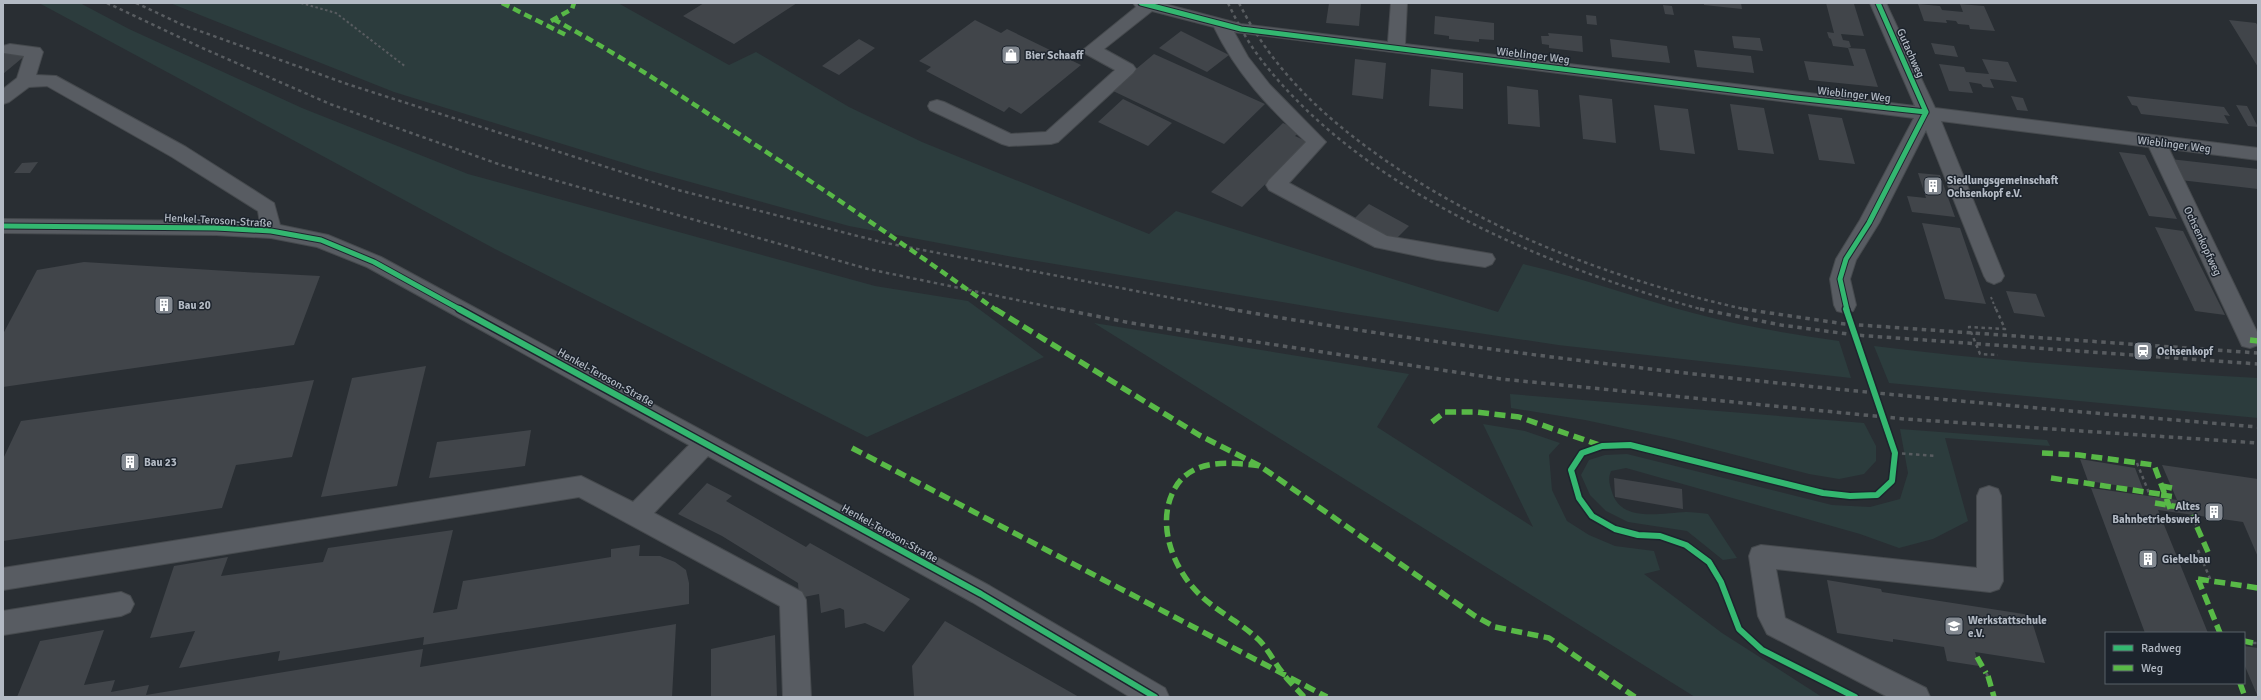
<svg xmlns="http://www.w3.org/2000/svg" width="2261" height="700" font-family="Signika,sans-serif">
<style>
.green{fill:#2c3c3d}
.building{fill:#41454a}
.lines{fill:none;stroke-linecap:round;stroke-linejoin:round}
.minor-casing{stroke:#464a4e;stroke-width:2}
.path-far1{stroke:#585c60;stroke-width:2;stroke-dasharray:2.5 2.5;stroke-linecap:butt}
.path{stroke:#585c60;stroke-width:2.5;stroke-dasharray:3.5 3.5;stroke-linecap:butt}
.minor{fill:#585c62;fill-rule:evenodd}
.rail-far1{stroke:#585c60;stroke-width:2.5;stroke-dasharray:3.5 3.5;stroke-linecap:butt}
.rail{stroke:#585c60;stroke-width:3.5;stroke-dasharray:4.5 4.5;stroke-linecap:butt}
.quiet-far1{stroke:#58b947;stroke-width:4.5;stroke-dasharray:8 4.5;stroke-linecap:butt}
.quiet{stroke:#58b947;stroke-width:5.5;stroke-dasharray:11 5.5;stroke-linecap:butt}
.cycleway-far1-casing{stroke:#1d242d;stroke-width:7}
.cycleway-casing{stroke:#1d242d;stroke-width:9}
.cycleway-far1{stroke:#33b770;stroke-width:5}
.cycleway{stroke:#33b770;stroke-width:6}
.labels{text-anchor:middle;stroke-width:3;stroke-linejoin:round;paint-order:stroke}
.street-label{font-size:11px;fill:#b3bac4;stroke:#1d242d}
.poi-label{font-size:11px;font-weight:bold;fill:#b3bac4;stroke:#1d242d;text-anchor:start}
</style>
<rect width="100%" height="100%" fill="#292e33"/>
<path class="green" d="M 39,3 L 80,3 L 129,29 L 302,108 L 468,174 L 875,286 L 968,301 L 1044,357 L 867,437 L 495,249 Z
M 170,3 L 618,3 L 729,65 L 756,52 L 849,107 L 922,142 L 1149,234 L 1176,211 L 1498,312 L 1523,264 C 1580,277 1636,298 1693,313 C 1741,326 1790,334 1839,341 L 1851,378 L 1558,345 L 1347,313 L 1013,257 L 849,226 L 647,170 L 394,92 Z
M 1094,323 L 1409,374 L 1377,427 L 1533,527 L 1483,424 L 1525,431 L 1560,443 L 1549,455 L 1552,490 L 1567,521 L 1589,535 L 1615,546 L 1654,551 L 1660,570 L 1644,574 L 1722,633 L 1822,697 L 1695,697 Z
M 1874,346 C 2002,362 2129,371 2258,378 L 2258,418 L 1889,383 Z
M 1510,394 L 1864,423 L 1876,446 L 1876,461 L 1864,474 L 1839,479 L 1809,474 L 1674,439 L 1585,420 L 1511,408 Z
M 1900,429 L 2047,440 L 2050,446 L 1945,438 L 1968,521 L 1933,539 L 1899,548 L 1860,534 L 1626,468 L 1611,471 C 1608,479 1609,483 1612,492 C 1621,523 1661,513 1686,512 C 1693,512 1701,513 1708,514 L 1737,558 L 1723,560 L 1687,531 L 1628,522 L 1606,511 L 1590,495 L 1581,475 L 1589,460 L 1605,455 L 1627,454 L 1832,505 L 1870,507 L 1900,499 L 1908,473 Z"/>
<path class="building" d="M 704,3 L 797,3 L 734,44 L 683,16 Z
M 1329,3 L 1361,3 L 1359,26 L 1326,23 Z
M 1704,3 L 1741,3 L 1742,9 L 1704,5 Z
M 1826,3 L 1854,4 L 1864,36 L 1841,34 L 1843,40 L 1849,41 L 1851,47 L 1848,48 L 1865,49 L 1878,87 L 1809,80 L 1804,61 L 1854,66 L 1848,48 L 1833,46 L 1831,39 L 1829,38 L 1827,32 L 1834,33 Z
M 1918,4 L 1940,6 L 1942,10 L 1963,12 L 1960,4 L 1984,6 L 1995,31 L 1970,29 L 1969,25 L 1958,24 L 1956,21 L 1946,20 L 1947,23 L 1924,21 Z
M 1663,5 L 1672,6 L 1674,15 L 1665,14 Z
M 1586,15 L 1596,16 L 1597,25 L 1587,24 Z
M 1435,16 L 1494,23 L 1494,40 L 1479,39 L 1479,42 L 1449,39 L 1449,36 L 1434,34 Z
M 975,20 L 1001,33 L 1007,29 L 1081,65 L 1021,114 L 1009,107 L 1004,112 L 926,71 L 931,67 L 919,61 Z
M 2229,20 L 2256,23 L 2258,26 L 2258,67 Z
M 1181,31 L 1229,55 L 1207,72 L 1159,48 Z
M 1548,33 L 1582,36 L 1583,52 L 1549,48 L 1549,45 L 1542,44 L 1541,36 L 1549,36 Z
M 1732,36 L 1760,38 L 1763,51 L 1734,48 Z
M 859,39 L 875,48 L 839,75 L 822,66 Z
M 1610,39 L 1667,46 L 1670,63 L 1612,57 Z
M 1931,43 L 1954,46 L 1958,57 L 1935,54 Z
M 1694,50 L 1751,56 L 1754,73 L 1697,67 Z
M 3,51 L 27,54 L 3,74 Z
M 1154,54 L 1265,104 L 1224,144 L 1111,90 Z
M 1355,59 L 1386,63 L 1383,99 L 1352,95 Z
M 1982,59 L 2008,62 L 2017,82 L 1990,79 L 1994,88 L 1983,87 L 1981,84 L 1969,82 L 1973,93 L 1949,91 L 1939,64 L 1964,67 L 1966,72 L 1989,74 Z
M 1431,69 L 1463,73 L 1463,109 L 1429,106 Z
M 1507,86 L 1538,90 L 1540,127 L 1508,124 Z
M 1579,95 L 1612,99 L 1616,143 L 1583,139 Z
M 2011,96 L 2023,98 L 2028,111 L 2017,110 Z
M 2127,96 L 2224,107 L 2230,116 L 2224,115 L 2229,124 L 2141,114 L 2137,106 L 2132,105 Z
M 1123,99 L 1172,123 L 1148,146 L 1098,122 Z
M 1730,104 L 1764,108 L 1774,154 L 1738,150 Z
M 1654,105 L 1688,109 L 1695,154 L 1660,150 Z
M 2236,105 L 2247,106 L 2258,127 L 2248,126 Z
M 1808,114 L 1842,118 L 1855,164 L 1819,160 Z
M 1283,123 L 1301,131 L 1295,136 L 1308,142 L 1242,207 L 1211,192 Z
M 2119,152 L 2145,155 L 2177,219 L 2149,216 Z
M 2170,159 L 2258,169 L 2258,189 L 2180,180 Z
M 38,162 L 30,173 L 14,173 L 22,163 Z
M 1918,173 L 1940,175 L 1955,217 L 1912,212 L 1907,196 L 1926,198 Z
M 1369,204 L 1409,226 L 1391,244 L 1351,222 Z
M 1922,223 L 1960,228 L 1986,304 L 1945,299 Z
M 2155,227 L 2183,231 L 2225,315 L 2195,311 Z
M 84,262 L 244,272 L 320,276 L 294,345 L 3,387 L 3,334 L 37,270 Z
M 2006,291 L 2036,294 L 2045,317 L 2014,313 Z
M 426,366 L 397,486 L 321,497 L 352,378 Z
M 314,380 L 292,457 L 236,465 L 222,508 L 3,541 L 3,459 L 21,421 Z
M 531,430 L 525,466 L 429,478 L 437,442 Z
M 2080,459 L 2135,468 L 2143,489 L 2088,481 Z
M 2162,465 L 2258,479 L 2258,557 L 2243,522 L 2158,510 L 2208,633 L 2145,633 L 2091,488 L 2177,500 Z
M 1614,478 L 1682,489 L 1683,509 L 1615,497 Z
M 707,483 L 732,496 L 726,501 L 806,547 L 810,543 L 910,599 L 884,632 L 865,623 L 845,628 L 844,610 L 840,608 L 821,613 L 819,594 L 799,598 L 798,583 L 722,536 L 678,514 Z
M 453,530 L 433,613 L 457,609 L 463,581 L 611,557 L 611,549 L 640,545 L 639,556 L 660,556 L 675,562 L 686,570 L 689,583 L 689,604 L 423,645 L 424,637 L 278,661 L 280,651 L 179,668 L 195,631 L 150,638 L 174,566 L 228,557 L 221,576 L 323,562 L 328,548 Z
M 1827,580 L 1881,589 L 1882,592 L 2030,615 L 2045,663 L 1975,652 L 1979,666 L 1947,661 L 1944,647 L 1893,639 L 1893,642 L 1837,633 Z
M 945,621 L 1079,697 L 914,697 L 912,666 Z
M 676,624 L 672,697 L 17,697 L 40,641 L 104,630 L 84,685 L 115,680 L 111,692 L 149,685 L 146,695 L 423,649 L 420,667 Z
M 775,635 L 777,697 L 711,697 L 711,649 Z
M 2244,646 L 2258,648 L 2258,697 L 2244,664 Z"/>
<g class="lines">
<g class="minor-casing">
<path id="minor" d="M 1133,3 L 1161,3 L 1241,24 L 1388,42 L 1391,3 L 1407,3 L 1405,44 L 1915,106 L 1870,3 L 1886,3 L 1935,108 L 2258,148 L 2258,160 L 2169,149 L 2258,334 L 2258,345 L 2250,348 L 2242,346 L 2149,147 L 1941,121 L 2004,276 L 2001,281 L 1994,284 L 1987,281 L 1984,276 L 1926,130 L 1879,223 L 1856,260 L 1850,279 L 1856,305 L 1853,311 L 1845,313 L 1837,311 L 1834,305 L 1830,279 L 1836,259 L 1860,220 L 1914,118 L 1234,32 L 1248,57 L 1270,85 L 1326,142 L 1289,183 L 1387,236 L 1492,254 L 1495,259 L 1492,264 L 1485,267 L 1437,260 L 1375,247 L 1269,190 L 1266,185 L 1269,180 L 1306,142 C 1269,108 1236,73 1214,27 L 1152,11 L 1104,49 L 1133,65 L 1136,69 L 1133,73 L 1058,142 L 1051,144 L 1009,146 L 1002,144 L 930,110 L 928,106 L 930,102 L 937,100 L 944,102 L 1011,134 L 1046,132 L 1115,70 L 1086,54 L 1083,50 L 1136,7 Z
M 10,44 L 40,48 L 43,52 L 36,75 L 56,76 L 186,147 L 274,203 L 280,225 L 328,235 L 381,257 L 990,586 L 1165,688 L 1169,697 L 1130,697 L 972,602 L 708,456 L 654,513 L 802,592 L 806,600 L 811,697 L 783,697 L 780,606 L 579,497 L 3,590 L 3,568 L 581,476 L 633,502 L 689,445 L 367,267 L 317,247 L 271,238 L 216,235 L 3,233 L 3,219 L 216,221 L 260,223 L 258,211 L 172,157 L 47,86 L 29,87 L 9,102 L 3,104 L 3,89 L 17,78 L 24,56 L 4,53 L 3,46 Z
M 1989,486 L 1998,489 L 2001,496 L 2003,581 L 1999,589 L 1990,592 L 1776,569 L 1785,618 L 1926,688 L 1930,697 L 1888,697 L 1767,634 L 1758,616 L 1749,556 L 1752,548 L 1761,545 L 1977,568 L 1977,496 L 1980,489 Z
M 121,592 L 130,596 L 134,604 L 130,612 L 121,616 L 3,635 L 3,611 Z"/>
</g>
<path class="path-far1" d="M 301,3 L 336,13 L 406,67
M 1991,297 L 1996,310"/>
<path class="path" d="M 1996,309 L 2005,329 L 1969,327 L 1980,354 L 1998,355
M 1895,453 L 1936,456
M 2137,463 L 2149,493
M 2195,522 L 2197,527
M 2198,550 L 2211,581
M 2253,643 L 2258,643
M 1986,673 L 1988,676"/>
<use href="#minor" class="minor"/>
<path class="rail-far1" d="M 107,3 L 200,47 L 330,104 L 501,165 L 868,269 L 1065,310
M 136,3 L 183,25 L 347,84 L 678,190 L 881,242 L 1235,310
M 1228,3 C 1237,22 1247,41 1260,58 C 1360,190 1548,268 1704,310
M 1239,3 C 1277,79 1339,131 1409,176 C 1513,242 1628,283 1748,310"/>
<path class="rail" d="M 1061,309 L 1131,323 L 1501,379 L 1905,419 L 2258,443
M 1229,309 C 1570,368 1914,398 2258,427
M 1700,309 L 1781,325 L 1855,335 L 2258,364
M 1743,309 L 1845,324 L 2258,353"/>
<path class="quiet-far1" d="M 502,3 L 568,36
M 553,19 C 622,56 686,99 751,142 C 834,196 915,252 996,310
M 551,21 L 572,9 L 574,3"/>
<path class="quiet" d="M 995,309 L 1199,435 L 1260,466
M 2250,340 L 2258,341
M 1432,422 L 1445,412 L 1475,412 L 1519,417 L 1602,446
M 852,448 L 1327,697
M 2042,453 L 2079,455 L 2154,465 L 2171,511
M 2051,478 L 2166,495
M 2162,486 L 2172,488
M 2161,495 L 2176,497
M 2155,503 L 2179,507
M 2192,515 L 2195,522
M 2197,527 L 2208,552
M 2198,579 L 2258,588
M 2198,579 L 2220,633
M 2244,641 L 2253,643
M 1977,657 L 1986,673
M 1988,676 L 1994,697
M 2240,683 L 2245,697
M 1304,697 C 1297,689 1288,681 1282,672 C 1274,662 1268,649 1259,640 C 1241,623 1218,612 1200,595 C 1173,569 1155,523 1175,488 C 1192,458 1231,462 1260,466 L 1475,616 L 1495,627 L 1549,638 L 1635,697"/>
<g class="cycleway-far1-casing">
<path id="cycleway-far1" d="M 1141,3 L 1241,29 L 1796,98 L 1926,112
M 1878,3 L 1926,112
M 3,226 L 216,228 L 271,231 L 321,240 L 374,262 L 461,310
M 1847,310 L 1840,279 L 1846,259 L 1869,223 L 1926,112"/>
</g>
<g class="cycleway-casing">
<path id="cycleway" d="M 459,309 L 981,594 L 1155,697
M 1846,309 L 1895,453 L 1892,481 L 1877,495 L 1850,496 L 1823,493 L 1630,445 L 1602,446 L 1582,453 L 1571,470 L 1579,498 L 1592,516 L 1615,529 L 1638,535 L 1660,536 L 1686,545 L 1709,562 L 1721,582 L 1739,629 L 1762,650 L 1855,697"/>
</g>
<use href="#cycleway-far1" class="cycleway-far1"/>
<use href="#cycleway" class="cycleway"/>
</g>
<defs>
<g id="shop-square" transform="scale(1)"><rect x="-9" y="-9" width="18" height="18" rx="4" fill="#838991" stroke="#1d242d"/><path d="M-5-2.5h2.3a2.7 3.5 0 0 1 5.4 0H5L5.5 6h-11ZM-1.5-2.5h3a1.5 2.3 0 0 0-3 0Z" fill="#fff"/></g>
<g id="building-square" transform="scale(1)"><rect x="-9" y="-9" width="18" height="18" rx="4" fill="#838991" stroke="#1d242d"/><path d="M-4-6H4V6H1V3H-1V6H-4ZM-2.5-4.3h1.7v1.8h-1.7ZM.8-4.3h1.7v1.8H.8ZM-2.5-1h1.7V.8h-1.7ZM.8-1h1.7V.8H.8Z" fill="#fff"/></g>
<g id="station-square" transform="scale(1)"><rect x="-9" y="-9" width="18" height="18" rx="4" fill="#838991" stroke="#1d242d"/><path d="M-3-6H3Q5-6 5-4V2Q5 4 3 4L4.5 6H3L1.5 4h-3L-3 6H-4.5L-3 4Q-5 4-5 2V-4Q-5-6-3-6ZM-3.5-4v3h7v-3ZM-3.5 1v1.5H-2V1ZM2 1v1.5H3.5V1Z" fill="#fff"/></g>
<g id="school-square" transform="scale(1)"><rect x="-9" y="-9" width="18" height="18" rx="4" fill="#838991" stroke="#1d242d"/><path d="M0-5L7-2L0 1L-7-2ZM-4 1L0 2.5L4 1V4Q0 6-4 4Z" fill="#fff"/></g>
</defs>
<g fill-rule="evenodd">
<use href="#shop-square" x="1011" y="55"/>
<use href="#building-square" x="1933" y="186"/>
<use href="#building-square" x="164" y="305"/>
<use href="#station-square" x="2143" y="351"/>
<use href="#building-square" x="130" y="462"/>
<use href="#building-square" x="2214" y="512"/>
<use href="#building-square" x="2148" y="559"/>
<use href="#school-square" x="1954" y="626"/>
</g>
<g class="labels">
<g class="street-label">
<text transform="translate(1911 53) rotate(66)" y="4">Gutachweg</text>
<text transform="translate(1533 55) rotate(7)" y="4">Wieblinger Weg</text>
<text transform="translate(1854 94) rotate(6)" y="4">Wieblinger Weg</text>
<text transform="translate(2174 144) rotate(7)" y="4">Wieblinger Weg</text>
<text transform="translate(218 220) rotate(3)" y="4">Henkel-Teroson-Straße</text>
<text transform="translate(2203 241) rotate(65)" y="4">Ochsenkopfweg</text>
<text transform="translate(606 377) rotate(29)" y="4">Henkel-Teroson-Straße</text>
<text transform="translate(890 533) rotate(29)" y="4">Henkel-Teroson-Straße</text>
</g>
<g class="poi-label">
<text x="1025" y="59">Bier Schaaff</text>
<text x="1947" y="184">Siedlungsgemeinschaft<tspan x="1947" dy="13">Ochsenkopf e.V.</tspan></text>
<text x="178" y="309">Bau 20</text>
<text x="2157" y="355">Ochsenkopf</text>
<text x="144" y="466">Bau 23</text>
<text x="2200" y="510" text-anchor="end">Altes<tspan x="2200" dy="13">Bahnbetriebswerk</tspan></text>
<text x="2162" y="563">Giebelbau</text>
<text x="1968" y="624">Werkstattschule<tspan x="1968" dy="13">e.V.</tspan></text>
</g>
</g>
<rect width="2261" height="700" fill="none" stroke="#b3bac4" stroke-width="8"/>
<rect x="2105" y="632" width="140" height="52" fill="#1d242d" stroke="#596069"/>
<rect x="2113" y="645" width="20" height="6" fill="#33b770" stroke="#596069"/>
<text x="2141" y="652" font-size="12" fill="#b3bac4">Radweg</text>
<rect x="2113" y="665" width="20" height="6" fill="#58b947" stroke="#596069"/>
<text x="2141" y="672" font-size="12" fill="#b3bac4">Weg</text>
</svg>
